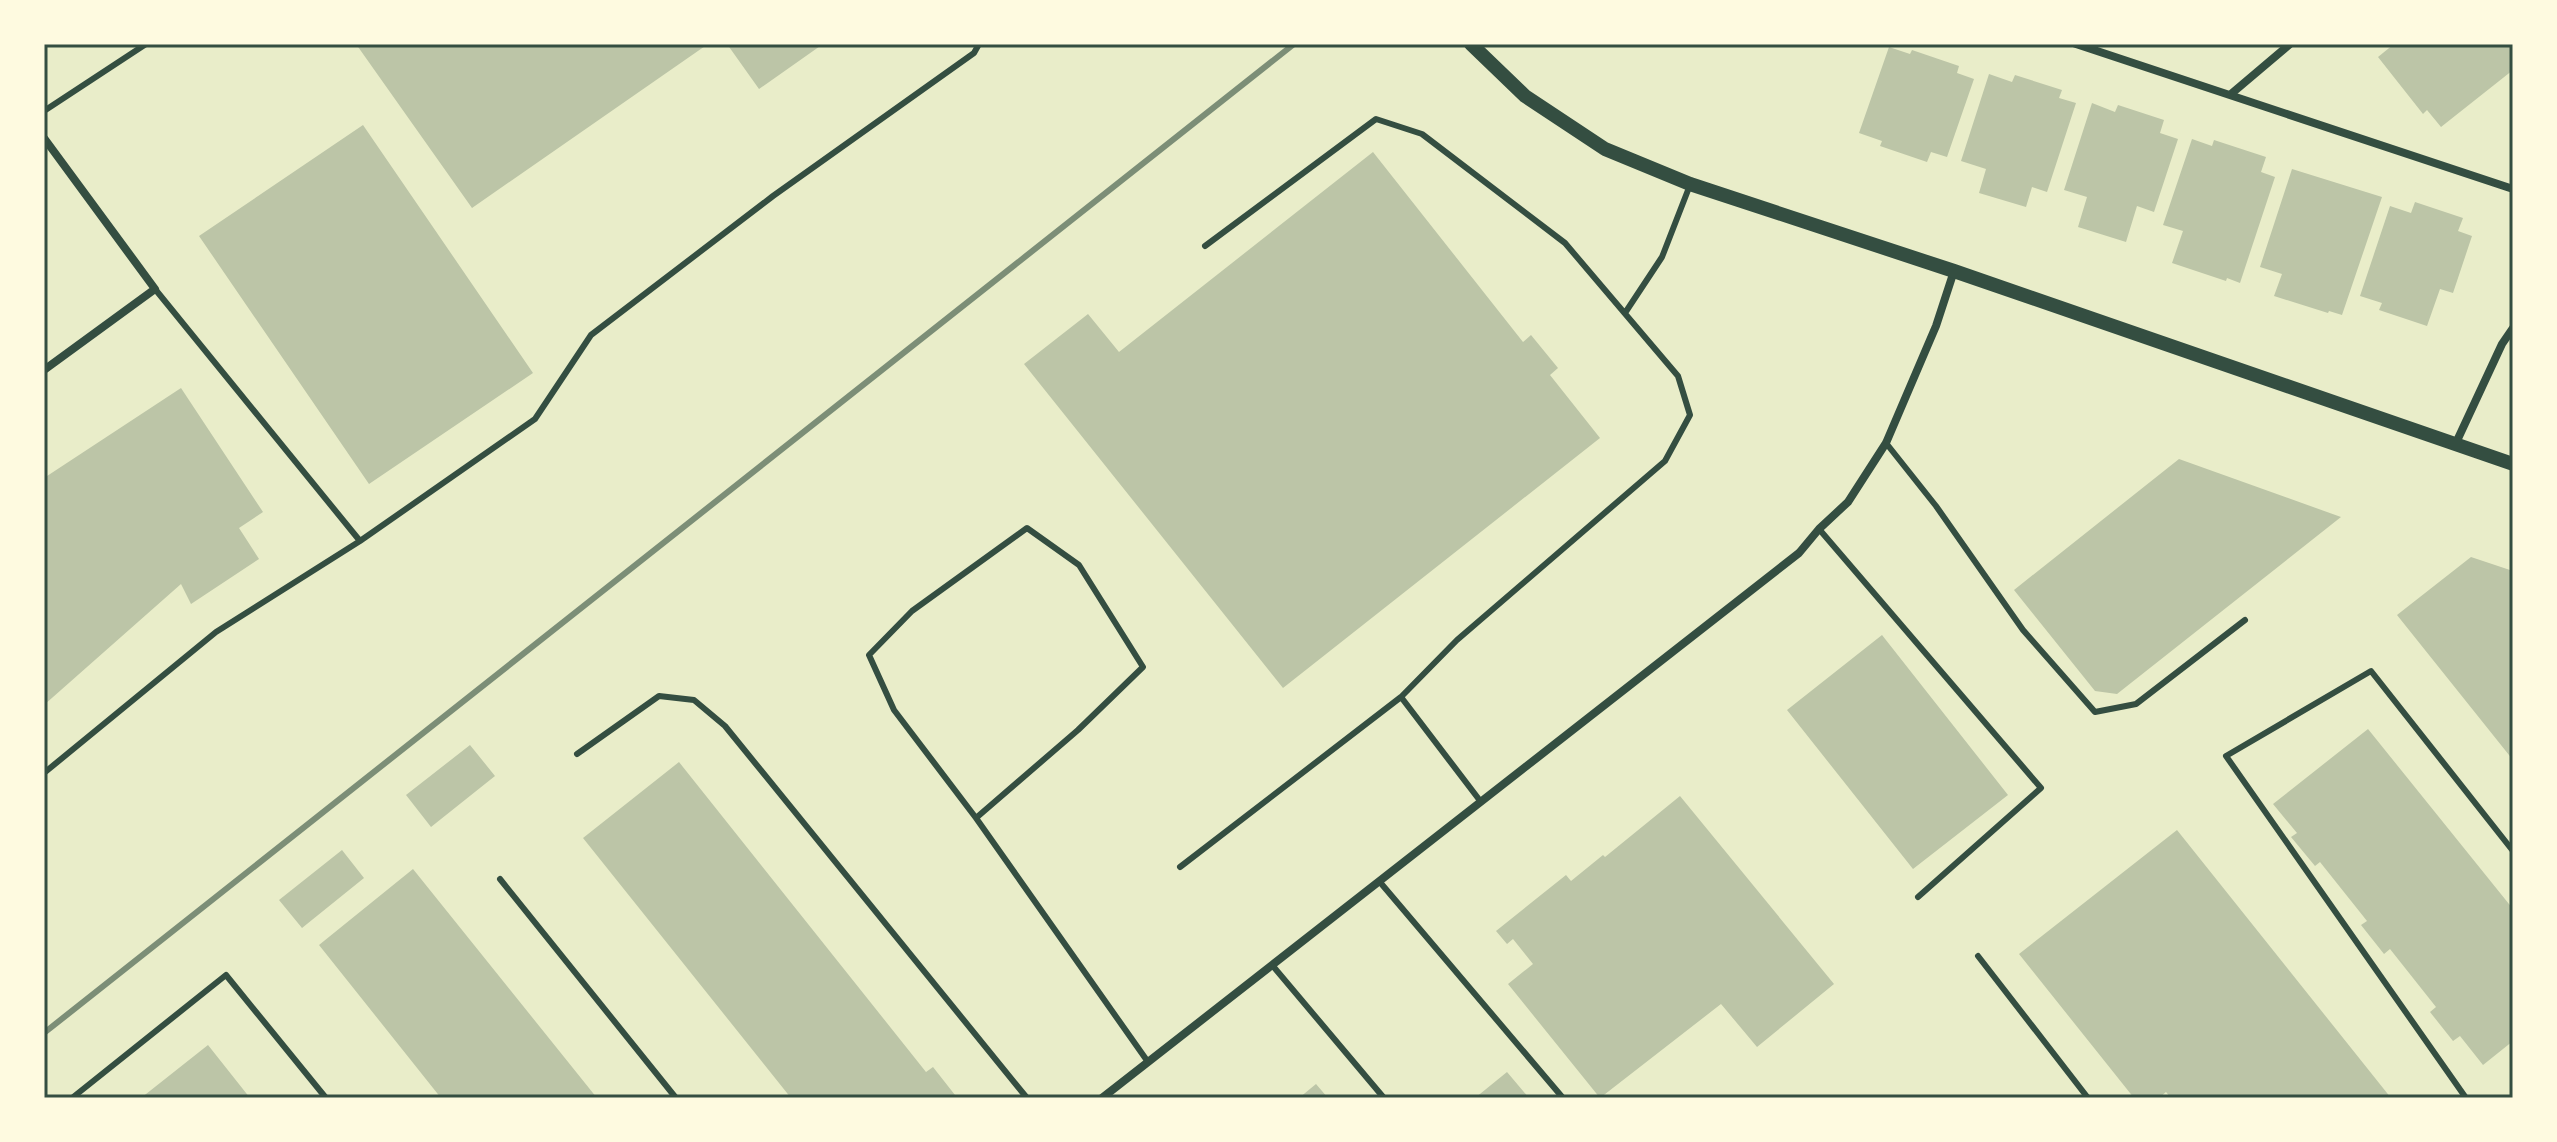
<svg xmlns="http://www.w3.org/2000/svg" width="2557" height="1142" font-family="'Playfair Display',serif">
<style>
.building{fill:#bcc5a7}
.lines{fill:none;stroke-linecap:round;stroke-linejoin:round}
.service{stroke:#344e41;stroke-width:6}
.minor{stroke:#344e41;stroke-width:8}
.tertiary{stroke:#344e41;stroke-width:14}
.rail{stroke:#7c8e77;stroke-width:6}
.neatline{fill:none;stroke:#344e41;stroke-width:3}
</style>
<rect width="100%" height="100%" fill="#e9edc9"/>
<path class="building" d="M 356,44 L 708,44 L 472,208 Z
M 727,44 L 823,44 L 759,89 Z
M 2394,44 L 2513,44 L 2513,70 L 2441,127 L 2427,110 L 2423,114 L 2378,57 Z
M 1889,47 L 1910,54 L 1912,50 L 1959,66 L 1957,73 L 1974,79 L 1947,157 L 1931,152 L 1927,162 L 1880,146 L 1882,141 L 1859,133 Z
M 1989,74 L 2012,82 L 2015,75 L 2062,90 L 2059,98 L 2076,103 L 2047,192 L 2032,187 L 2026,207 L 1979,193 L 1986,169 L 1961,161 Z
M 2092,103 L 2115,112 L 2118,105 L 2164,120 L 2160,133 L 2178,139 L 2154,212 L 2137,206 L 2126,242 L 2078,227 L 2087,197 L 2064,190 Z
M 363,125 L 533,373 L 369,484 L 199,236 Z
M 2192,139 L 2212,146 L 2214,140 L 2266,157 L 2261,172 L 2275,177 L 2240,283 L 2227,278 L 2226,281 L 2172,263 L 2183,231 L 2163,225 Z
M 1373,152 L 1523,342 L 1531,335 L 1558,368 L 1550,375 L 1600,438 L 1283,688 L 1024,364 L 1088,314 L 1119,352 Z
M 2292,169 L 2382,197 L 2342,315 L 2329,311 L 2328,313 L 2274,296 L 2282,274 L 2260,267 Z
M 2415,202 L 2463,218 L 2458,231 L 2472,236 L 2453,293 L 2440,289 L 2427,326 L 2379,310 L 2382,303 L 2360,296 L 2390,206 L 2411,213 Z
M 181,388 L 263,512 L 239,528 L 259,559 L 191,604 L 181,584 L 44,705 L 44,478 Z
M 2179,459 L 2341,517 L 2117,694 L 2095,691 L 2014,590 Z
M 2471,557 L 2513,571 L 2513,760 L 2397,615 Z
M 1882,635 L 2008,795 L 1913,869 L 1787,710 Z
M 2368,729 L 2513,909 L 2513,1041 L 2483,1065 L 2460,1036 L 2453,1041 L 2430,1012 L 2436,1007 L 2390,949 L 2384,954 L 2361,925 L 2367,921 L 2320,862 L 2315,866 L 2291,837 L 2297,833 L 2273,804 Z
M 470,745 L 495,776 L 431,827 L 406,795 Z
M 679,762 L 926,1072 L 933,1067 L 955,1095 L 952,1098 L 791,1098 L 583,838 Z
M 1680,796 L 1834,984 L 1757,1047 L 1721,1004 L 1600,1098 L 1508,984 L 1533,964 L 1513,939 L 1507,944 L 1496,931 L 1566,875 L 1571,881 L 1603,855 L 1605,857 Z
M 2177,830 L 2391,1098 L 2171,1098 L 2166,1092 L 2159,1098 L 2134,1098 L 2019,954 Z
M 342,850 L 364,878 L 302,928 L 279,900 Z
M 413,869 L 597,1098 L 441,1098 L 319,945 Z
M 208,1045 L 250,1098 L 141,1098 Z
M 1507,1072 L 1529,1098 L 1475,1098 Z
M 1316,1084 L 1328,1098 L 1299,1098 Z"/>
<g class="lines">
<path class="service" d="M 44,111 L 146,44
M 1205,246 L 1376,119 L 1422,134 L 1565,243 L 1678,376 L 1690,415 L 1665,461 L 1457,640 L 1401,697 L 1481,802
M 155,289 L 360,541 L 535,419 L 591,335 L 773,196 L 974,53 L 979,44
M 1625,313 L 1662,257 L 1690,185
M 1886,443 L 1936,506 L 2023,630 L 2095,712 L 2136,704 L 2245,620
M 1819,529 L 2041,788 L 1918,897
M 577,754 L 659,696 L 694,700 L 725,726 L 1027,1098
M 44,773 L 216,632 L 360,541
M 976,818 L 1078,730 L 1143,667 L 1079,565 L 1027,528 L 912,611 L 869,655 L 894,710 L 976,818 L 1148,1062
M 1180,867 L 1401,697
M 500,879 L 676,1098
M 1379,881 L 1563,1098
M 1978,956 L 2088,1098
M 1272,965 L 1384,1098
M 72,1098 L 226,975 L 326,1098
M 2466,1098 L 2226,756 L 2371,671 L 2513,851"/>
<path class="minor" d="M 2076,44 L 2513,189
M 2231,94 L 2290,44
M 44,138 L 155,289 L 44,370
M 2455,445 L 2502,344 L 2513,328
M 1102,1098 L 1799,553 L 1819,529 L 1848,502 L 1886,443 L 1936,326 L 1954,271"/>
<path class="tertiary" d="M 1471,44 L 1525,96 L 1605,149 L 1690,184 L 1954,271 L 2513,464"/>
<path class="rail" d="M 44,1033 L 1294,44"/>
</g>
<rect width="2557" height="1142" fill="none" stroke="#fefae0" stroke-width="92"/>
<rect x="46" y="46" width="2465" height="1050" class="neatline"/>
</svg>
